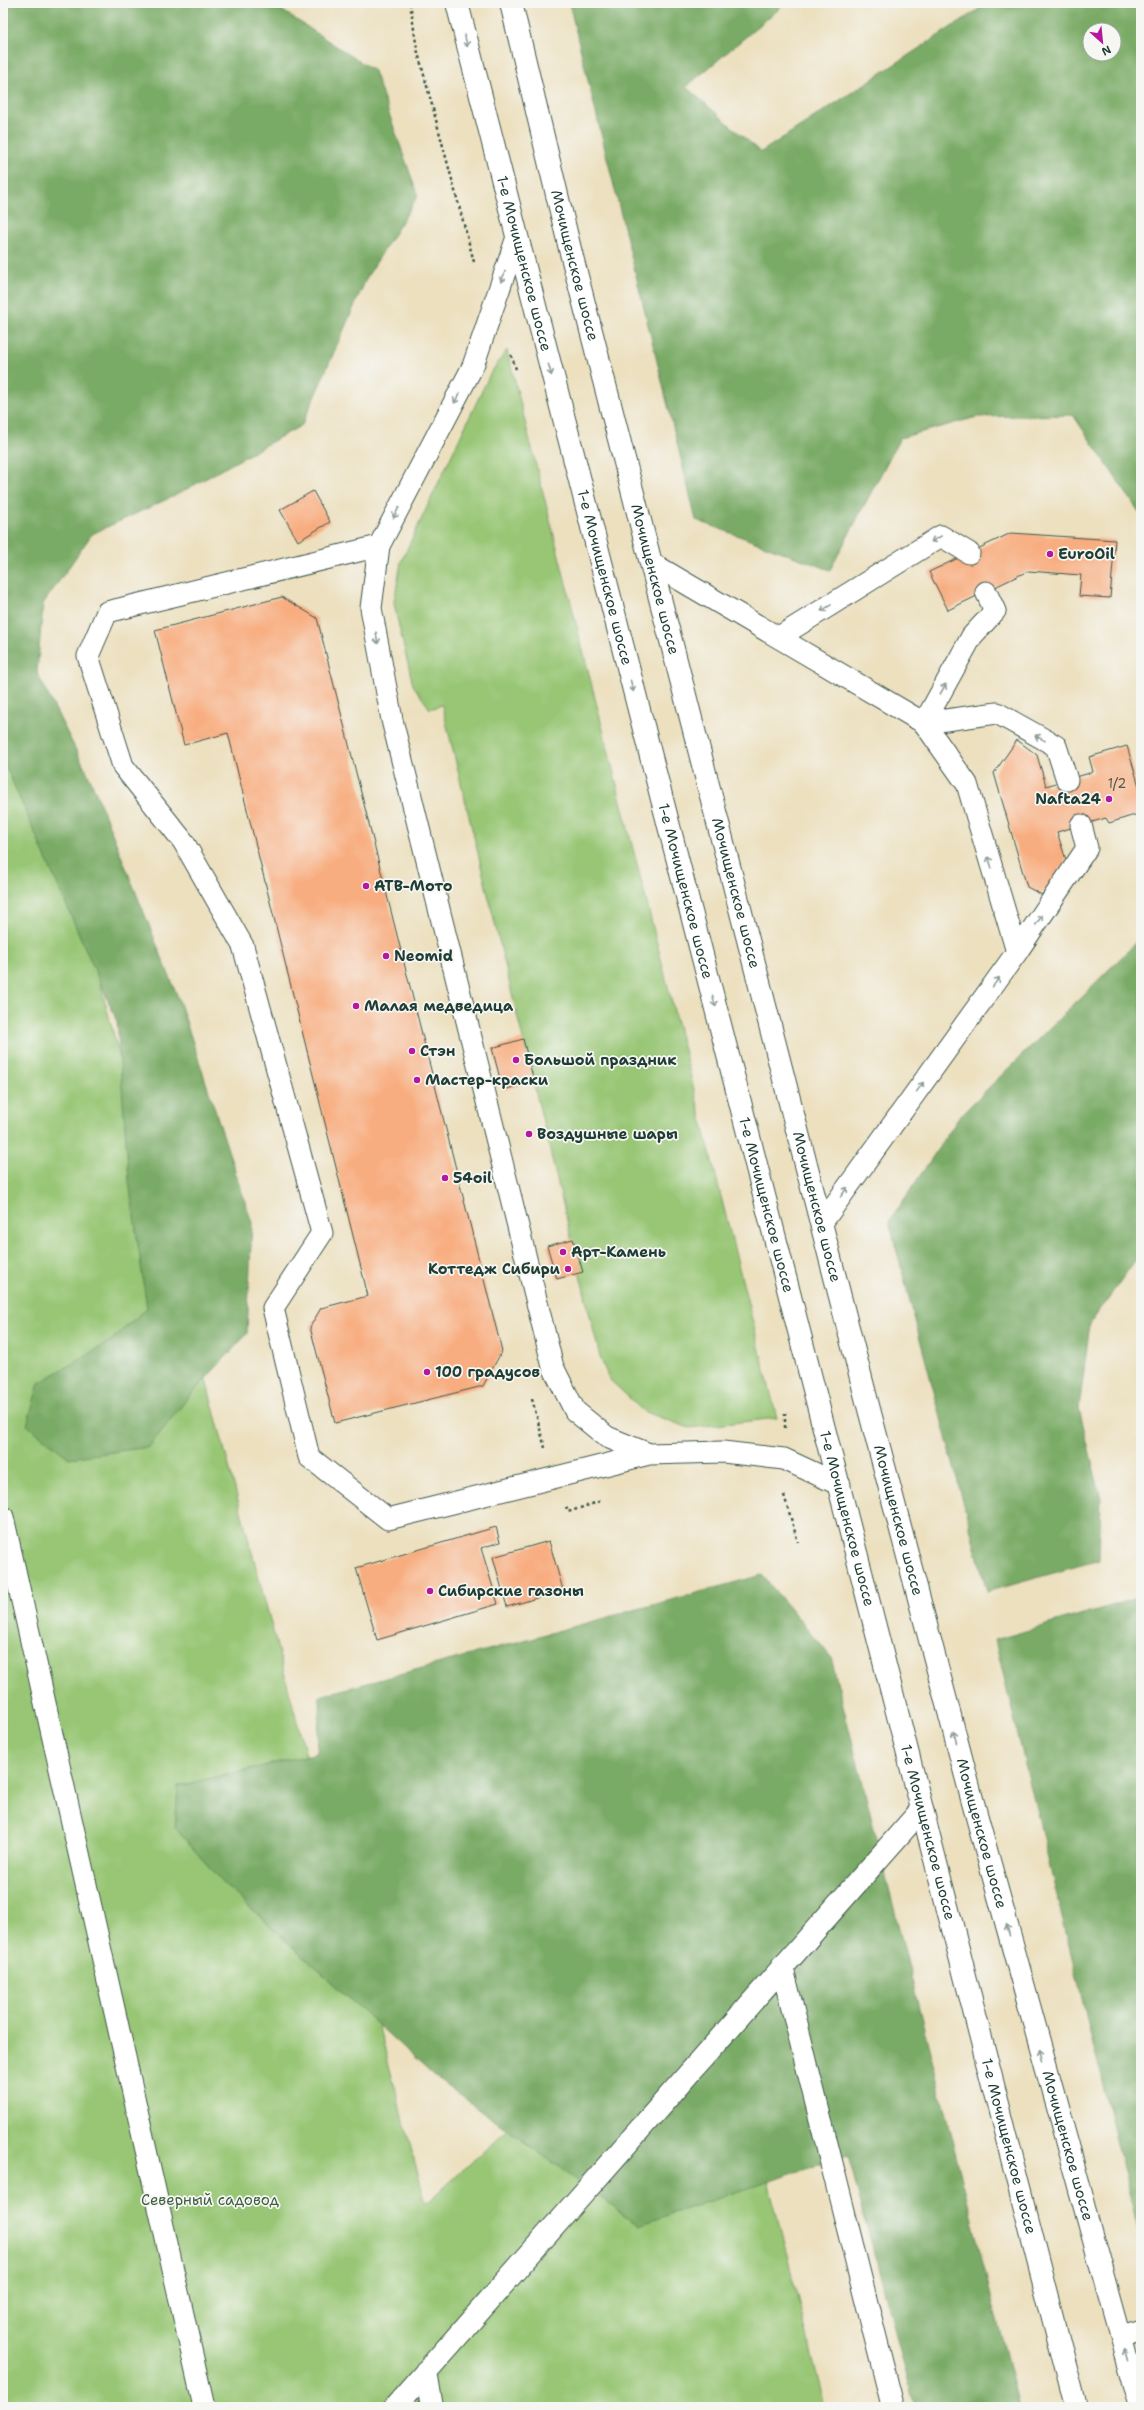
<svg xmlns="http://www.w3.org/2000/svg" width="1144" height="2410" font-family="'Shantell Sans',sans-serif">
<style>
.green{fill:#98c674;stroke:#5c8254}
.forest{fill:#7aab66;stroke:#4c744d;fill-rule:evenodd}
.building{fill:#f8ad80}
.lines{fill:none;stroke-linecap:round;stroke-linejoin:round}
.service-casing{stroke:#3e5549;stroke-width:23}
.minor-casing{stroke:#3e5549;stroke-width:24}
.primary-casing{stroke:#3e5549;stroke-width:24}
.path{stroke:#3e5549;stroke-width:2.5;stroke-dasharray:3 3;stroke-linecap:butt}
.service{stroke:#fff;stroke-width:21}
.minor{stroke:#fff;stroke-width:22}
.primary{stroke:#fff;stroke-width:22}
.oneway{stroke:#8f9e9a}
.poi-dot{fill:#b5179e;stroke:#f6f6f2;stroke-width:1.5}
.labels{text-anchor:middle;stroke-width:3.5;stroke-linejoin:round;paint-order:stroke}
.number-label{font-size:13px;fill:#555947}
.street-label{font-size:15px;fill:#1f3d34;stroke:#f6f6f2}
.poi-label{font-size:15px;font-weight:bold;fill:#1f3d34;stroke:#f6f6f2;text-anchor:start}
.park-label{font-size:15px;fill:#3d5f44;stroke:#f6f6f2}
</style>
<rect width="100%" height="100%" fill="#f6f6f2"/>
<filter id="ink" filterUnits="userSpaceOnUse"><feTurbulence type="fractalNoise" baseFrequency=".025" numOctaves="2"/><feDisplacementMap in="SourceGraphic" scale="8" xChannelSelector="R" yChannelSelector="G"/><feConvolveMatrix kernelMatrix="1 2 1 2 8 2 1 2 1" color-interpolation-filters="sRGB"/></filter>
<filter id="wash" filterUnits="userSpaceOnUse"><feTurbulence type="fractalNoise" baseFrequency=".012" numOctaves="4" result="noise"/><feDisplacementMap in="SourceGraphic" scale="16" xChannelSelector="R" yChannelSelector="G"/><feGaussianBlur stdDeviation="0.9" result="paint"/><feColorMatrix in="noise" values="0 0 0 0 0 0 0 0 0 0 0 0 0 0 0 0 0 1.4 0 .05"/><feComposite in="paint" operator="in"/></filter>
<g filter="url(#wash)">
<rect width="100%" height="100%" fill="#ece0bf"/>
<path class="green" d="M 507,350 L 777,1418 L 689,1428 L 643,1411 L 609,1379 L 600,1357 L 442,705 L 430,709 L 413,685 L 397,618 L 394,602 L 401,562 L 490,374 Z
M 3,620 L 426,2204 L 709,1945 L 825,2407 L 3,2407 Z"/>
<path class="forest" d="M 3,3 L 271,3 L 374,71 L 418,196 L 367,277 L 302,425 L 176,495 L 92,534 L 43,604 L 37,673 L 90,778 L 179,1000 L 252,1223 L 247,1334 L 187,1399 L 149,1447 L 69,1458 L 27,1425 L 39,1383 L 110,1341 L 147,1308 L 129,1181 L 117,1021 L 3,760 Z
M 569,3 L 786,3 L 686,87 L 761,152 L 988,3 L 1141,3 L 1141,515 L 1073,415 L 977,417 L 900,438 L 830,570 L 696,520 ZM 1090,30 L 1114,30 L 1114,54 L 1090,54 Z
M 1141,938 L 1141,1252 L 1090,1324 L 1079,1408 L 1101,1499 L 1099,1560 L 987,1592 L 889,1222 L 960,1116 Z
M 762,1575 L 831,1657 L 1019,2407 L 915,2407 L 848,2155 L 638,2225 L 434,2076 L 223,1883 L 175,1828 L 178,1786 L 317,1753 L 320,1696 Z
M 1141,1597 L 1141,2242 L 995,1640 Z"/>
<g id="blocks">
<path class="building" d="M 313,491 L 330,522 L 298,541 L 280,510 Z
M 1011,533 L 1115,540 L 1110,598 L 1079,596 L 1081,575 L 1028,571 L 948,610 L 929,572 Z
M 282,597 L 317,618 L 502,1351 L 483,1386 L 335,1423 L 310,1327 L 321,1308 L 368,1296 L 228,733 L 184,745 L 155,630 Z
M 1017,740 L 1037,755 L 1046,786 L 1093,772 L 1089,757 L 1127,746 L 1141,793 L 1141,813 L 1109,823 L 1106,818 L 1057,832 L 1066,860 L 1042,895 L 1027,887 L 994,773 Z
M 523,1039 L 534,1081 L 503,1090 L 492,1048 Z
M 573,1239 L 583,1272 L 557,1279 L 547,1246 Z
M 496,1527 L 500,1542 L 481,1548 L 498,1604 L 377,1640 L 356,1568 Z
M 549,1541 L 563,1590 L 507,1607 L 493,1557 Z"/>
</g>
</g>
<g filter="url(#ink)">
<use href="#blocks" fill-opacity="0" stroke="#3e5549" stroke-width="1"/>
<g class="lines">
<g class="service-casing">
<path id="service" d="M 516,240 L 473,366 L 379,546 L 371,608 L 392,720 L 553,1367 L 575,1411 L 607,1437 L 649,1454 L 723,1452 L 784,1459 L 840,1485
M 379,546 L 107,612 L 88,656 L 123,766 L 183,841 L 243,946 L 322,1233 L 273,1308 L 309,1457 L 388,1519 L 649,1454
M 653,564 L 924,723 L 967,784 L 1017,952 L 821,1224
M 779,637 L 941,536 L 969,553
M 924,723 L 997,713 L 1056,746 L 1067,780
M 924,723 L 972,636 L 995,611 L 986,592
M 1017,952 L 1087,848 L 1081,825
M 3,1517 L 204,2407
M 1120,2335 L 1141,2330"/>
</g>
<g class="minor-casing">
<path id="minor" d="M 782,1967 L 893,2407
M 426,2371 L 432,2407
M 395,2407 L 922,1809"/>
</g>
<g class="primary-casing">
<g id="primary">
<path id="s1" d="M 457,3 L 1076,2407"/>
<path id="s2" d="M 511,3 L 570,249 L 870,1413 L 972,1799 L 1140,2407"/>
</g>
</g>
<path class="path" d="M 410,3 L 417,49 L 474,262
M 511,355 L 516,369
M 532,1399 L 545,1448
M 785,1428 L 785,1413
M 784,1495 L 798,1542
M 566,1507 L 568,1512 L 601,1501"/>
<use href="#service" class="service"/>
<use href="#minor" class="minor"/>
<use href="#primary" class="primary"/>
</g>
<defs><path id="oneway-shaft" d="M-6 0H5M1.5-3L5.5 0L1.5 3" fill="none" stroke-width="1.6" stroke-linecap="round" stroke-linejoin="round"/></defs>
<g class="oneway">
<use href="#oneway-shaft" transform="translate(466 41) rotate(76)"/>
<use href="#oneway-shaft" transform="translate(503 277) rotate(110)"/>
<use href="#oneway-shaft" transform="translate(550 370) rotate(75)"/>
<use href="#oneway-shaft" transform="translate(457 398) rotate(118)"/>
<use href="#oneway-shaft" transform="translate(396 513) rotate(118)"/>
<use href="#oneway-shaft" transform="translate(936 539) rotate(150)"/>
<use href="#oneway-shaft" transform="translate(826 608) rotate(148)"/>
<use href="#oneway-shaft" transform="translate(377 638) rotate(80)"/>
<use href="#oneway-shaft" transform="translate(632 686) rotate(75)"/>
<use href="#oneway-shaft" transform="translate(943 689) rotate(-61)"/>
<use href="#oneway-shaft" transform="translate(1040 738) rotate(-151)"/>
<use href="#oneway-shaft" transform="translate(990 862) rotate(-107)"/>
<use href="#oneway-shaft" transform="translate(1039 920) rotate(-56)"/>
<use href="#oneway-shaft" transform="translate(996 982) rotate(-54)"/>
<use href="#oneway-shaft" transform="translate(714 1001) rotate(75)"/>
<use href="#oneway-shaft" transform="translate(920 1087) rotate(-54)"/>
<use href="#oneway-shaft" transform="translate(844 1192) rotate(-54)"/>
<use href="#oneway-shaft" transform="translate(955 1737) rotate(-105)"/>
<use href="#oneway-shaft" transform="translate(1008 1930) rotate(-105)"/>
<use href="#oneway-shaft" transform="translate(1042 2055) rotate(-105)"/>
<use href="#oneway-shaft" transform="translate(1126 2356) rotate(-105)"/>
</g>
</g>
<g class="poi-dot">
<circle cx="1050" cy="554" r="4"/>
<circle cx="1109" cy="799" r="4"/>
<circle cx="366" cy="886" r="4"/>
<circle cx="386" cy="956" r="4"/>
<circle cx="356" cy="1006" r="4"/>
<circle cx="412" cy="1051" r="4"/>
<circle cx="516" cy="1060" r="4"/>
<circle cx="417" cy="1080" r="4"/>
<circle cx="529" cy="1134" r="4"/>
<circle cx="445" cy="1178" r="4"/>
<circle cx="563" cy="1252" r="4"/>
<circle cx="568" cy="1269" r="4"/>
<circle cx="427" cy="1372" r="4"/>
<circle cx="430" cy="1591" r="4"/>
</g>
<g class="labels">
<g class="number-label">
<text x="1117" y="788">1/2</text>
</g>
<g class="street-label">
<text dy="5" stroke="none"><textPath href="#s1" startOffset="269">1-е Мочищенское шоссе</textPath></text>
<text dy="5" stroke="none"><textPath href="#s2" startOffset="270">Мочищенское шоссе</textPath></text>
<text dy="5" stroke="none"><textPath href="#s1" startOffset="593">1-е Мочищенское шоссе</textPath></text>
<text dy="5" stroke="none"><textPath href="#s2" startOffset="594">Мочищенское шоссе</textPath></text>
<text dy="5" stroke="none"><textPath href="#s1" startOffset="917">1-е Мочищенское шоссе</textPath></text>
<text dy="5" stroke="none"><textPath href="#s2" startOffset="918">Мочищенское шоссе</textPath></text>
<text dy="5" stroke="none"><textPath href="#s1" startOffset="1241">1-е Мочищенское шоссе</textPath></text>
<text dy="5" stroke="none"><textPath href="#s2" startOffset="1242">Мочищенское шоссе</textPath></text>
<text dy="5" stroke="none"><textPath href="#s1" startOffset="1565">1-е Мочищенское шоссе</textPath></text>
<text dy="5" stroke="none"><textPath href="#s2" startOffset="1566">Мочищенское шоссе</textPath></text>
<text dy="5" stroke="none"><textPath href="#s1" startOffset="1889">1-е Мочищенское шоссе</textPath></text>
<text dy="5" stroke="none"><textPath href="#s2" startOffset="1890">Мочищенское шоссе</textPath></text>
<text dy="5" stroke="none"><textPath href="#s1" startOffset="2213">1-е Мочищенское шоссе</textPath></text>
<text dy="5" stroke="none"><textPath href="#s2" startOffset="2214">Мочищенское шоссе</textPath></text>
</g>
<g class="poi-label">
<text x="1058" y="559">EuroOil</text>
<text x="1101" y="804" text-anchor="end">Nafta24</text>
<text x="374" y="891">АТВ-Мото</text>
<text x="394" y="961">Neomid</text>
<text x="364" y="1011">Малая медведица</text>
<text x="420" y="1056">Стэн</text>
<text x="524" y="1065">Большой праздник</text>
<text x="425" y="1085">Мастер-краски</text>
<text x="537" y="1139">Воздушные шары</text>
<text x="453" y="1183">54oil</text>
<text x="571" y="1257">Арт-Камень</text>
<text x="560" y="1274" text-anchor="end">Коттедж Сибири</text>
<text x="435" y="1377">100 градусов</text>
<text x="438" y="1596">Сибирские газоны</text>
</g>
<g class="park-label">
<text x="210" y="2205">Северный садовод</text>
</g>
</g>
<rect width="1144" height="2410" fill="none" stroke="#f6f6f2" stroke-width="16"/>
<g transform="translate(1102 42) rotate(153)"><circle r="19" fill="#f6f6f2" stroke="#a0aca6"/>
<path d="M0-3L7 15L0 10L-7 15Z" fill="#b5179e"/>
<text y="-6" font-size="11" font-weight="bold" text-anchor="middle" fill="#1f3d34">N</text>
</g>
</svg>
